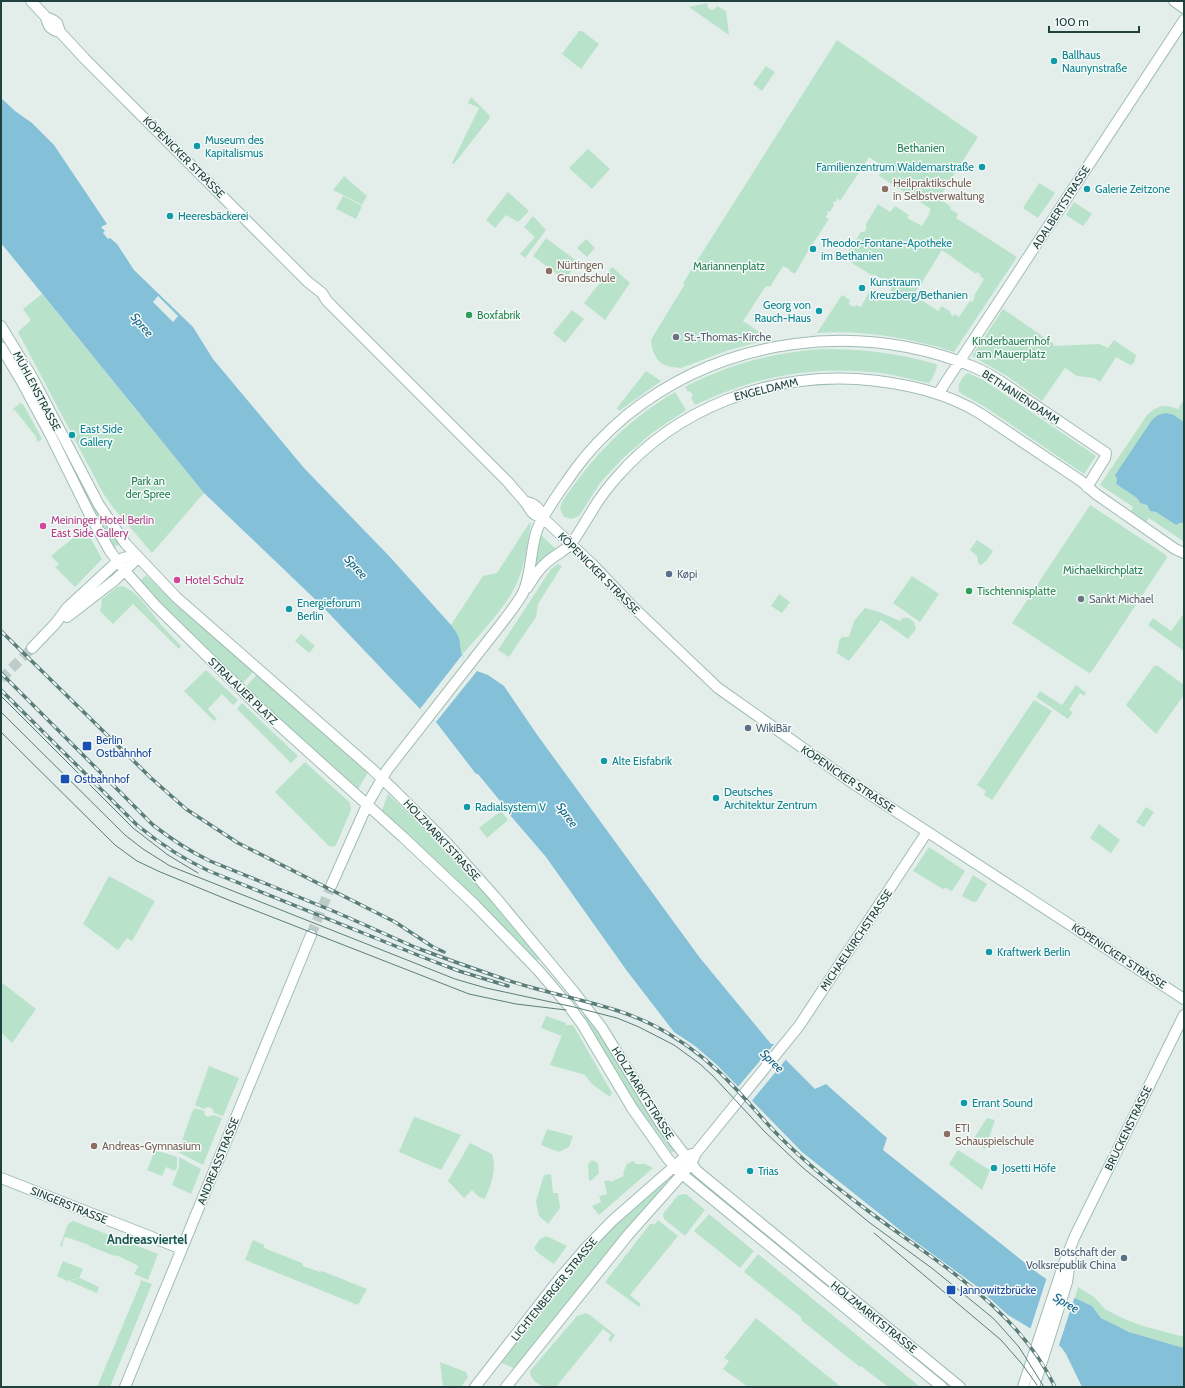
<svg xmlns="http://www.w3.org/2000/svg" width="1185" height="1388" font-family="Cabin,sans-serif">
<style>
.green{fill:#b9e2ca;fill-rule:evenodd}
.water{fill:#85c0d9}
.pier{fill:#e3eeeb}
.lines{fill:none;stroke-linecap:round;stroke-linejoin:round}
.secondary-tunnel{stroke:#bcccc8;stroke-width:10;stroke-dasharray:10 5;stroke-linecap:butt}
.secondary-casing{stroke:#a0bcb6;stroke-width:12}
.secondary{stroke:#fff;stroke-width:10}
.tram{stroke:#5b7d79;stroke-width:1}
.rail-casing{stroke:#5b7d79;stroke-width:3.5}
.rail{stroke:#f4faf8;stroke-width:2;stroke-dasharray:6;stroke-linecap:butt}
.culture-dot{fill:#0f9aa8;stroke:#f4faf8;stroke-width:1.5}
.education-dot{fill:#8d6e63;stroke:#f4faf8;stroke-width:1.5}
.leisure-dot{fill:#2e9e5b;stroke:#f4faf8;stroke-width:1.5}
.worship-dot{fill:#6b7280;stroke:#f4faf8;stroke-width:1.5}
.hotel-dot{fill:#d1479c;stroke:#f4faf8;stroke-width:1.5}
.service-dot{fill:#5c6f8a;stroke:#f4faf8;stroke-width:1.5}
.transit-dot{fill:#1a4fb4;stroke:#f4faf8;stroke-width:1.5}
.labels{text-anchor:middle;stroke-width:3;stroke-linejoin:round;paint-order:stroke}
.culture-label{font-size:11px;fill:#0d838f;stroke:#f4faf8;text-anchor:start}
.park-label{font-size:11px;fill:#257e54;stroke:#f4faf8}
.street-label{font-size:11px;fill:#20423e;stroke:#f4faf8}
.education-label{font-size:11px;fill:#785e54;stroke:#f4faf8;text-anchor:start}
.leisure-label{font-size:11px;fill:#27864d;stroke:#f4faf8;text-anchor:start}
.worship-label{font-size:11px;fill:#5b616d;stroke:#f4faf8;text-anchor:start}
.hotel-label{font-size:11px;fill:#b23c85;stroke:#f4faf8;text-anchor:start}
.service-label{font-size:11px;fill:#4e5e75;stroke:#f4faf8;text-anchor:start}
.transit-label{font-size:11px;fill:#164399;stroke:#f4faf8;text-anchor:start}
.water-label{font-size:12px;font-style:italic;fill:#136286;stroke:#f4faf8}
.quarter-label{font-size:13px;font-weight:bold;fill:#195751;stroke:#f4faf8}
</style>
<rect width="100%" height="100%" fill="#e3eeeb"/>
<path class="green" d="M 707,3 L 708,8 L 711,10 L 715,9 L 717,6 L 726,11 L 729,35 L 689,7 Z
M 579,31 L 582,31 L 599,44 L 581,69 L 562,54 Z
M 837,40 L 978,137 L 939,198 L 951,207 L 950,209 L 958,214 L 956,218 L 1017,257 L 954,352 C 910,338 864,330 817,333 L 842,295 L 850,300 L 849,304 L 854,307 L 856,305 L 861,307 L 870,290 L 884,300 L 892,288 L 886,283 L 886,282 L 874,274 L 873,276 L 844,258 L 861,232 L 864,232 L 866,230 L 866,224 L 878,204 L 890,212 L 895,206 L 909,215 L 907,218 L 922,226 L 930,213 L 929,212 L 931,209 L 879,176 L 884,167 L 869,157 L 840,201 L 837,198 L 836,202 L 833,202 L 834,205 L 830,212 L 827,211 L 828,214 L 825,217 L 829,219 L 808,251 L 795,274 L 790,271 L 789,269 L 783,266 L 770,287 L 766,286 L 743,321 L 770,339 L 729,350 L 681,368 L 671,367 L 662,364 L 657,359 L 653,351 L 651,342 L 652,338 L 685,284 L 683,283 ZM 942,250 L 976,274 L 977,272 L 981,275 L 980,276 L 984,279 L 974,296 L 975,297 L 972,302 L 970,301 L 959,317 L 955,314 L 953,316 L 950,314 L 951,312 L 942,306 L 938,311 L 914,295 Z
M 766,66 L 775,72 L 762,91 L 753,84 Z
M 471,97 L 489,115 L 490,118 L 454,164 L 452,163 L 479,108 L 468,103 Z
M 588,149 L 610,169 L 592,189 L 569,168 Z
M 344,176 L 367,196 L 362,205 L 333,190 Z
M 1039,183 L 1055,193 L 1038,218 L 1023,208 Z
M 508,192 L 529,211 L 518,222 L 506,215 L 495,228 L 486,220 Z
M 343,196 L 362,206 L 356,219 L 336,209 Z
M 1074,202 L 1092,214 L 1083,226 L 1066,215 Z
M 533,216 L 546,230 L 525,258 L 520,254 L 535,237 L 524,227 Z
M 546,238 L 578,262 L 565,280 L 533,256 Z
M 586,239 L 595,248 L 587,257 L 577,248 Z
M 612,267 L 630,283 L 605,320 L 584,303 Z
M 42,294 L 204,493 L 152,553 L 112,506 L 103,493 L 18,332 L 31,320 L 23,309 Z
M 1003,309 L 1054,344 L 1053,346 L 1099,344 L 1108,348 L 1114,340 L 1136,355 L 1134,363 L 1130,365 L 1116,357 L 1100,382 L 1094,378 L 1077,376 L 1065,368 L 1042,401 L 1007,376 L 972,356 Z
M 572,310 L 584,319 L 565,343 L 553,333 Z
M 823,349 C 862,349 899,353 936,364 L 937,367 L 932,379 L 929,383 C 913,380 897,375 881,373 C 814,365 756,376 695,405 L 691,398 L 693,396 L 690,391 L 688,392 L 685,387 C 729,364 775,352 823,349 Z
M 646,371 L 661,381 L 619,411 L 617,408 Z
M 968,373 L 983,380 L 1000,391 L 1096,456 L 1084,474 L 985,407 L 959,392 C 957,386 962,376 968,373 Z
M 675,392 L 686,410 L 652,433 L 623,458 L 600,483 L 579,516 L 572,519 L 564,517 L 560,509 L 562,502 C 593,456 627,420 675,392 Z
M 37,398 L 50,422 L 121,543 L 114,547 L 35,399 Z
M 1183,401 L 1184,422 L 1174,415 L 1115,475 L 1117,479 L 1116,484 L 1137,498 L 1140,503 L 1147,505 L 1150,511 L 1156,512 L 1176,525 L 1180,523 L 1184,523 L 1184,539 L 1183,541 L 1149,518 L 1146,522 L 1131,511 L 1133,507 L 1100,485 L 1147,415 C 1158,405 1163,404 1178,409 Z
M 20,403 L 23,404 L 42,439 L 38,442 L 36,440 L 37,438 L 15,410 L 12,410 Z
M 1090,505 L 1166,555 L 1167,558 L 1092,671 L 1089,673 L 1012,623 Z
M 530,522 L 531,523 C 528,540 526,559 520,575 C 511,603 481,632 462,655 L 461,653 L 461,649 L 460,648 C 461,638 457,633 451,625 L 483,576 L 497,573 Z
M 85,528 L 102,559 L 75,587 L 55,567 L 59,564 L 51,556 Z
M 540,534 L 557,550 L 533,569 Z
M 977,540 L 993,551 L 986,561 L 981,565 L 978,563 L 977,556 L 970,550 Z
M 558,564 L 562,566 L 538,604 L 536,617 L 509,657 L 498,650 L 551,569 Z
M 146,575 L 182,610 L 254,671 L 241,685 L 139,582 Z
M 912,576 L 939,594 L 920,622 L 893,603 Z
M 121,586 C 136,588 154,617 164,628 C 169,634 176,640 181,646 L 179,649 L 133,604 L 113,624 L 100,611 L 102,602 L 101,600 L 117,587 Z
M 779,594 L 790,602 L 782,613 L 771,606 Z
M 865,608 L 879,612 L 900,621 L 903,618 L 909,618 L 914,622 L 916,629 L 908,639 L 881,620 L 849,661 L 837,653 L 839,641 L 842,637 L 849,637 L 854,621 Z
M 1184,613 L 1184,651 L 1148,625 L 1153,618 L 1171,631 Z
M 301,634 L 315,646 L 309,653 L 295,641 Z
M 1154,666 L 1158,666 L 1184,685 L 1184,695 L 1156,734 L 1126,705 Z
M 206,670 L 238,700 L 233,705 L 222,694 L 208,709 L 217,719 L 214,721 L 184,691 Z
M 257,674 L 369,771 L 358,789 L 245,688 Z
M 1076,685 L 1086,693 L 1084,696 L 1080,693 L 1069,710 L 1073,712 L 1068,719 L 1036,697 L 1040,691 L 1062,705 Z
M 1034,700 L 1052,711 L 992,800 L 984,795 L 986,791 L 977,785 Z
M 242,703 L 298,756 L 291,763 L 237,709 Z
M 305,762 L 348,801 L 350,803 L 351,810 L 336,845 L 334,847 L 329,846 L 275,792 Z
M 388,794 L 472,875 L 541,957 L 536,961 L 381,813 Z
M 1146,807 L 1154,812 L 1144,827 L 1136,822 Z
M 501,811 L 508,820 L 487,838 L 479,828 Z
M 1099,824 L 1120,840 L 1111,853 L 1090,838 Z
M 929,847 L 965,871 L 952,891 L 946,888 L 943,889 L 913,871 Z
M 973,875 L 987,884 L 977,901 L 973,902 L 962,896 Z
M 109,876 L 155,901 L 132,941 L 127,938 L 118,950 L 83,924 Z
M 1,982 L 36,1009 L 12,1043 L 1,1032 Z
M 581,1015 L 590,1017 L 675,1150 L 672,1153 L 629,1094 Z
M 546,1016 L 566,1023 L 562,1036 L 541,1028 Z
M 566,1025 L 573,1025 L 612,1093 L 610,1097 L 593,1085 L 585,1075 L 550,1065 Z
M 209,1066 L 239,1078 L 223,1116 L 214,1113 C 213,1107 208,1105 204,1109 L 195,1105 Z
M 195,1108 L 204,1111 L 205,1115 L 207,1117 L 211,1116 L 213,1115 L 222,1118 L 203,1165 L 178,1152 L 192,1112 Z
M 415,1117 L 461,1135 L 441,1170 L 399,1152 L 413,1119 Z
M 987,1118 L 995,1120 L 985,1149 L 972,1141 Z
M 547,1129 L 573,1136 L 569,1147 L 559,1152 L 541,1145 Z
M 470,1143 L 492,1154 C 497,1170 491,1184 485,1199 L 479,1197 L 472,1190 L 464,1198 L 448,1181 Z
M 155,1150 L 177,1157 L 177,1167 L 175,1171 L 166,1167 L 162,1176 L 147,1170 Z
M 958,1150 L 988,1169 L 991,1167 L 982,1190 L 949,1164 Z
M 179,1157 L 201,1169 L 191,1194 L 172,1185 L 179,1167 Z
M 592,1160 L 598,1163 L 599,1173 L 592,1180 L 589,1181 L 588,1164 Z
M 633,1161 L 636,1164 L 645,1164 L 653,1168 L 599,1215 L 592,1206 L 601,1202 L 599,1196 L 607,1194 L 604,1181 L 609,1180 L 610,1182 L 624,1176 L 623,1173 L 627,1164 Z
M 551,1174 L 553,1193 L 558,1193 L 560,1208 L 548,1224 L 539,1216 L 536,1201 L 544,1175 Z
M 665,1179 L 668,1181 L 635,1224 L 518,1370 L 497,1361 L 580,1258 L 619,1219 Z
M 686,1194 L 705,1210 L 685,1236 L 664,1219 L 663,1214 L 678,1195 Z
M 709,1214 L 754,1251 L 740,1268 L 694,1231 Z
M 658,1220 L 678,1236 L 630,1295 L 641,1304 L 639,1307 L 605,1282 L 650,1224 L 655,1224 Z
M 73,1221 L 158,1254 L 148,1280 L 134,1274 L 138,1267 L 137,1265 L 116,1255 L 115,1256 L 89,1246 L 89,1245 L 66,1237 L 64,1238 L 62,1247 L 60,1246 L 68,1224 Z
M 546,1236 L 567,1246 L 554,1264 L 538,1253 L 534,1248 L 540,1239 Z
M 253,1240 L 264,1245 L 264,1248 L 302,1263 L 303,1266 L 320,1272 L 322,1271 L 367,1289 L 358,1305 L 245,1260 Z
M 758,1254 L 920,1387 L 888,1387 L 861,1366 L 860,1367 L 801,1320 L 802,1318 L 744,1272 Z
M 63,1261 L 83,1269 L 79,1278 L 67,1281 L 57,1276 Z
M 80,1278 L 99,1287 L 97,1293 L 69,1281 Z
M 140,1280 L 152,1284 L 110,1387 L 97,1387 L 141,1282 Z
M 1078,1287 L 1094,1297 L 1105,1309 L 1122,1318 L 1143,1326 L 1184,1337 L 1184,1348 L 1136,1334 L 1115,1326 L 1100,1317 L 1092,1306 L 1075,1298 Z
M 586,1313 L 590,1315 L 615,1335 L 611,1342 L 608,1340 L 611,1335 L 603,1329 L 556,1387 C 552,1387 546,1388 542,1386 C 537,1384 529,1377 530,1371 L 577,1316 Z
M 756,1318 L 841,1387 L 748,1387 L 723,1369 L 729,1361 L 724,1358 Z
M 440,1362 L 466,1372 L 468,1377 L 461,1387 L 443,1387 Z"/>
<path class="water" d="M 1,98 L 15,111 L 32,123 L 54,145 L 107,224 L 101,227 L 105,231 L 103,233 L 108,239 L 110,238 L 117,244 L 134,270 L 193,327 L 213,359 L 304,468 L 390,557 L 451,625 C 457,633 461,638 460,648 L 461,649 L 461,653 L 464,657 L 462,660 L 477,671 L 488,675 L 504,686 L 538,736 L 700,958 L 771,1044 L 774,1044 L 787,1058 L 786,1060 L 815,1089 L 826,1084 L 887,1138 L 883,1150 L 1039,1274 L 1075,1298 L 1092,1306 L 1101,1318 L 1129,1332 L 1184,1348 L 1184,1387 L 1082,1387 L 1066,1354 L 1061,1347 L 1008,1315 L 975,1285 L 905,1234 L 802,1152 L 717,1065 L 695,1046 L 674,1032 L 627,971 L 546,857 L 504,808 L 505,807 L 478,774 L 476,774 L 436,722 L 420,709 L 321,605 L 204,493 L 1,243 Z
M 1166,413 L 1174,415 L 1184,422 L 1184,523 L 1180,523 L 1176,525 L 1156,512 L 1150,511 L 1147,505 L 1140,503 L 1137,498 L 1116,484 L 1117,479 L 1115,475 L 1152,420 L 1158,415 Z"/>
<path class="pier" d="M 158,296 L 178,316 L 173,322 L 153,302 Z
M 462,655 L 464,657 L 462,660 L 477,671 L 436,722 L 420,709 Z
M 775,1043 L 788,1057 L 750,1103 L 737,1088 Z
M 1047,1277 L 1075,1296 L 1058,1348 L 1030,1330 Z"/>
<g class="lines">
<path class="secondary-tunnel" d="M 1,679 L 32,648
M 311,935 L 331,886"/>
<g class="secondary-casing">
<path id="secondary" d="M 31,1 L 46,17 L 53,20 L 57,23 L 60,32 L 85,59 L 308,282 L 322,293 L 327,301 L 508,482 C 513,489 520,495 525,502 C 533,512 529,513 543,518 L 592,564 L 631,605 L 718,688 L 854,784 L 1184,999
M 1174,1 L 1184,8
M 46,17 C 48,26 50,30 60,32
M 1,326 L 32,377 L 99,505 L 125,543 L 176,597 L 372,769 L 392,788 L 447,843 L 496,898 L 574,992 L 602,1028 L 661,1124 L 697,1171 L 960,1387
M 1,347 L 22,382 L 51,436 L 90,515 L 110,551 L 125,571 L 156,606 L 260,708 L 403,837 L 475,905 L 538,970 L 568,1005 L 582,1024 L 632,1108 L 668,1159 L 682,1174 L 942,1387
M 938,394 L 1184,20
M 526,502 C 536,504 540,509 543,518
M 527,588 C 532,580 538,570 545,564 C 553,556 563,552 571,544 C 579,533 585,522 592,511 C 599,499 608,487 617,477 C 677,408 767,374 857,379 C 899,382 946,392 981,414 L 1081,481 L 1096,494 L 1175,549 L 1184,553
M 67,617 L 115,580 L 138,558
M 32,648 L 55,624 L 67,608 L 118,561 C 125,556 129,556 138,558
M 331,886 L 367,805 L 387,770 L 505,619 C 511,611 518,602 523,593 C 532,573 530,550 537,530 C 544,512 563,487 574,471 C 589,450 608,431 627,415 C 724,337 858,320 974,367 C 993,375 1009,387 1026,399 C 1053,417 1079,435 1106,453 L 1105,458 L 1087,487
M 1,1178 L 182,1249
M 125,1387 L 311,935
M 475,1387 L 560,1278 L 585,1249 L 612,1221 L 685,1157 L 692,1154
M 506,1387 L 628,1235 L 691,1164 L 696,1153 L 799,1026 L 927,832
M 1023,1387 L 1064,1263 L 1075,1236 L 1184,1015
M 1034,1387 L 1067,1282 L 1071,1255"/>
</g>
<use href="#secondary" class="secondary"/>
<path class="tram" d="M 1,696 L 133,828 L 168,855 L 198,873
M 1,712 L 125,835 L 143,849 L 170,866 L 455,979 L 486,988 L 574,1007 L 617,1018 L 639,1027 L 674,1045 L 700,1064 L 713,1076 L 764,1131 L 802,1167 L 870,1223 L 933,1269 L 994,1319 L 1019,1347 L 1044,1387
M 1,732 L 115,845 L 137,861 L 158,871 L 231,901 L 469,994 L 516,1004 L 566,1010
M 874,1233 L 1001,1340 L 1022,1364 L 1037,1385"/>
<g class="rail-casing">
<path id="rail" d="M 1,631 L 151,778 L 186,809 L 238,843 L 395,922 L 433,947 L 444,952
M 1,673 L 153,825 C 171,839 189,851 210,861 C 251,878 292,894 333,911 C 361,923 389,936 417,948 C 446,959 475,969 504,979 C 558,998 619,1003 669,1034 C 694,1049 716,1067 736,1089 C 751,1105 765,1122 781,1138 C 807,1164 837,1188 867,1210 C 934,1261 1017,1307 1055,1387
M 1,690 L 137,825 C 159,843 183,859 209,871 L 430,960 L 459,971 L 508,986"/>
</g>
<use href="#rail" class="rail"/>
</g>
<g class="culture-dot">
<circle cx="1054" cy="61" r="4"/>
<circle cx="197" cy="146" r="4"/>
<circle cx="982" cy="167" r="4"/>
<circle cx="1087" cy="189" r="4"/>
<circle cx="170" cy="216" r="4"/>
<circle cx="813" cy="249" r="4"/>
<circle cx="862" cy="288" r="4"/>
<circle cx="819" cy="311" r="4"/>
<circle cx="72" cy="435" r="4"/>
<circle cx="289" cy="609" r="4"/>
<circle cx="604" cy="761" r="4"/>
<circle cx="716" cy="798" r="4"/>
<circle cx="467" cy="807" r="4"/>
<circle cx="989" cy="952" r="4"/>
<circle cx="964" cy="1103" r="4"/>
<circle cx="994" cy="1168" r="4"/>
<circle cx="750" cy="1171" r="4"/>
</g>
<g class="education-dot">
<circle cx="885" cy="189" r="4"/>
<circle cx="549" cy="271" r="4"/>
<circle cx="947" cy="1134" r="4"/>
<circle cx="94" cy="1146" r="4"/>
</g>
<g class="leisure-dot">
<circle cx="469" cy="315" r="4"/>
<circle cx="969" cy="591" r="4"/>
</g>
<g class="worship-dot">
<circle cx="676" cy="337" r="4"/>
<circle cx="1081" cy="599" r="4"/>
</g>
<g class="hotel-dot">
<circle cx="43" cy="526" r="4"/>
<circle cx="177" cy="580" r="4"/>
</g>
<g class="service-dot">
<circle cx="669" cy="574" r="4"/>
<circle cx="748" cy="728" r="4"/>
<circle cx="1124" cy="1258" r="4"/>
</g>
<g class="transit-dot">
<rect x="82" y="741" width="10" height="10" rx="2"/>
<rect x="60" y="774" width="10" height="10" rx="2"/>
<rect x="946" y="1285" width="10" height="10" rx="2"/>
</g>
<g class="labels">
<g class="culture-label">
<text x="1062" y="59">Ballhaus<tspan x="1062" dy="13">Naunynstraße</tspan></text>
<text x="205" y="144">Museum des<tspan x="205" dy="13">Kapitalismus</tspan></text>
<text x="974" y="171" text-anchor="end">Familienzentrum Waldemarstraße</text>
<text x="1095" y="193">Galerie Zeitzone</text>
<text x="178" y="220">Heeresbäckerei</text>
<text x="821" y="247">Theodor-Fontane-Apotheke<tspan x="821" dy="13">im Bethanien</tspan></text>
<text x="870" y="286">Kunstraum<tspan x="870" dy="13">Kreuzberg/Bethanien</tspan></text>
<text x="811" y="309" text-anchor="end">Georg von<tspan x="811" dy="13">Rauch-Haus</tspan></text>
<text x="80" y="433">East Side<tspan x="80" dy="13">Gallery</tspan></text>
<text x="297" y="607">Energieforum<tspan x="297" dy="13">Berlin</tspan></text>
<text x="612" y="765">Alte Eisfabrik</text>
<text x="724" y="796">Deutsches<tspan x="724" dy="13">Architektur Zentrum</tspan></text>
<text x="475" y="811">Radialsystem V</text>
<text x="997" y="956">Kraftwerk Berlin</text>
<text x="972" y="1107">Errant Sound</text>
<text x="1002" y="1172">Josetti Höfe</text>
<text x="758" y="1175">Trias</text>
</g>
<g class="park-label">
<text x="921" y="152">Bethanien</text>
<text x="729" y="270">Mariannenplatz</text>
<text x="1011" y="345">Kinderbauernhof<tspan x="1011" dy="13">am Mauerplatz</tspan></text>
<text x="148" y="485">Park an<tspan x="148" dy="13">der Spree</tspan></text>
<text x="1103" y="574">Michaelkirchplatz</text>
</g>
<g class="street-label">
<text transform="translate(184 157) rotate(45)" y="4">KÖPENICKER STRASSE</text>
<text transform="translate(1061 207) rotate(-57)" y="4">ADALBERTSTRASSE</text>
<text transform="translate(766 389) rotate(-14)" y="4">ENGELDAMM</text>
<text transform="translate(37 391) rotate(62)" y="4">MÜHLENSTRASSE</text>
<text transform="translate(1021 397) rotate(33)" y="4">BETHANIENDAMM</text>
<text transform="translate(599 573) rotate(45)" y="4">KÖPENICKER STRASSE</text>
<text transform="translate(243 691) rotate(44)" y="4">STRALAUER PLATZ</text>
<text transform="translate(848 779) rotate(34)" y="4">KÖPENICKER STRASSE</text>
<text transform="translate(442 840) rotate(47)" y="4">HOLZMARKTSTRASSE</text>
<text transform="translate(856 940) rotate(-56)" y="4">MICHAELKIRCHSTRASSE</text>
<text transform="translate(1119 956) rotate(33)" y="4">KÖPENICKER STRASSE</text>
<text transform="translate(643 1093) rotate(58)" y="4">HOLZMARKTSTRASSE</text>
<text transform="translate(1128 1128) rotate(-64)" y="4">BRÜCKENSTRASSE</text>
<text transform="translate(218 1161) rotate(-68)" y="4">ANDREASSTRASSE</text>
<text transform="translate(69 1205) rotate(22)" y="4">SINGERSTRASSE</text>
<text transform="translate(554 1289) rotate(-51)" y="4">LICHTENBERGER STRASSE</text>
<text transform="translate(874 1317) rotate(39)" y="4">HOLZMARKTSTRASSE</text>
</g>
<g class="education-label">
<text x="893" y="187">Heilpraktikschule<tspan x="893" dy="13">in Selbstverwaltung</tspan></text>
<text x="557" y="269">Nürtingen<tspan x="557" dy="13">Grundschule</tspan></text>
<text x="955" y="1132">ETI<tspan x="955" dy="13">Schauspielschule</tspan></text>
<text x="102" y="1150">Andreas-Gymnasium</text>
</g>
<g class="leisure-label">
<text x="477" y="319">Boxfabrik</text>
<text x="977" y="595">Tischtennisplatte</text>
</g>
<g class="worship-label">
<text x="684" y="341">St.-Thomas-Kirche</text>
<text x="1089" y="603">Sankt Michael</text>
</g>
<g class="hotel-label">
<text x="51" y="524">Meininger Hotel Berlin<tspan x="51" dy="13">East Side Gallery</tspan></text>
<text x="185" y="584">Hotel Schulz</text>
</g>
<g class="service-label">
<text x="677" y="578">Køpi</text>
<text x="756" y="732">WikiBär</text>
<text x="1116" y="1256" text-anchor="end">Botschaft der<tspan x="1116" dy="13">Volksrepublik China</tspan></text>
</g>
<g class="transit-label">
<text x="96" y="744">Berlin<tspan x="96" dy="13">Ostbahnhof</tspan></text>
<text x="74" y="783">Ostbahnhof</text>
<text x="960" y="1294">Jannowitzbrücke</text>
</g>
<g class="water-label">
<text transform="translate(142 325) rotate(49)" y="4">Spree</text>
<text transform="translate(356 567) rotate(47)" y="4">Spree</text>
<text transform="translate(567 815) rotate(54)" y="4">Spree</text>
<text transform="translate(772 1061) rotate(44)" y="4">Spree</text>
<text transform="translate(1066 1303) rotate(31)" y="4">Spree</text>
</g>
<g class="quarter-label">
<text x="147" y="1244">Andreasviertel</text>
</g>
</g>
<rect width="1185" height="1388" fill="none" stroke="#20423e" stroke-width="4"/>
<path d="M1049 26v6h90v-6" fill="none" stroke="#20423e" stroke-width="2"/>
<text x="1055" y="26" font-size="12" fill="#20423e" stroke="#f4faf8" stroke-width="3" paint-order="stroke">100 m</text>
</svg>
